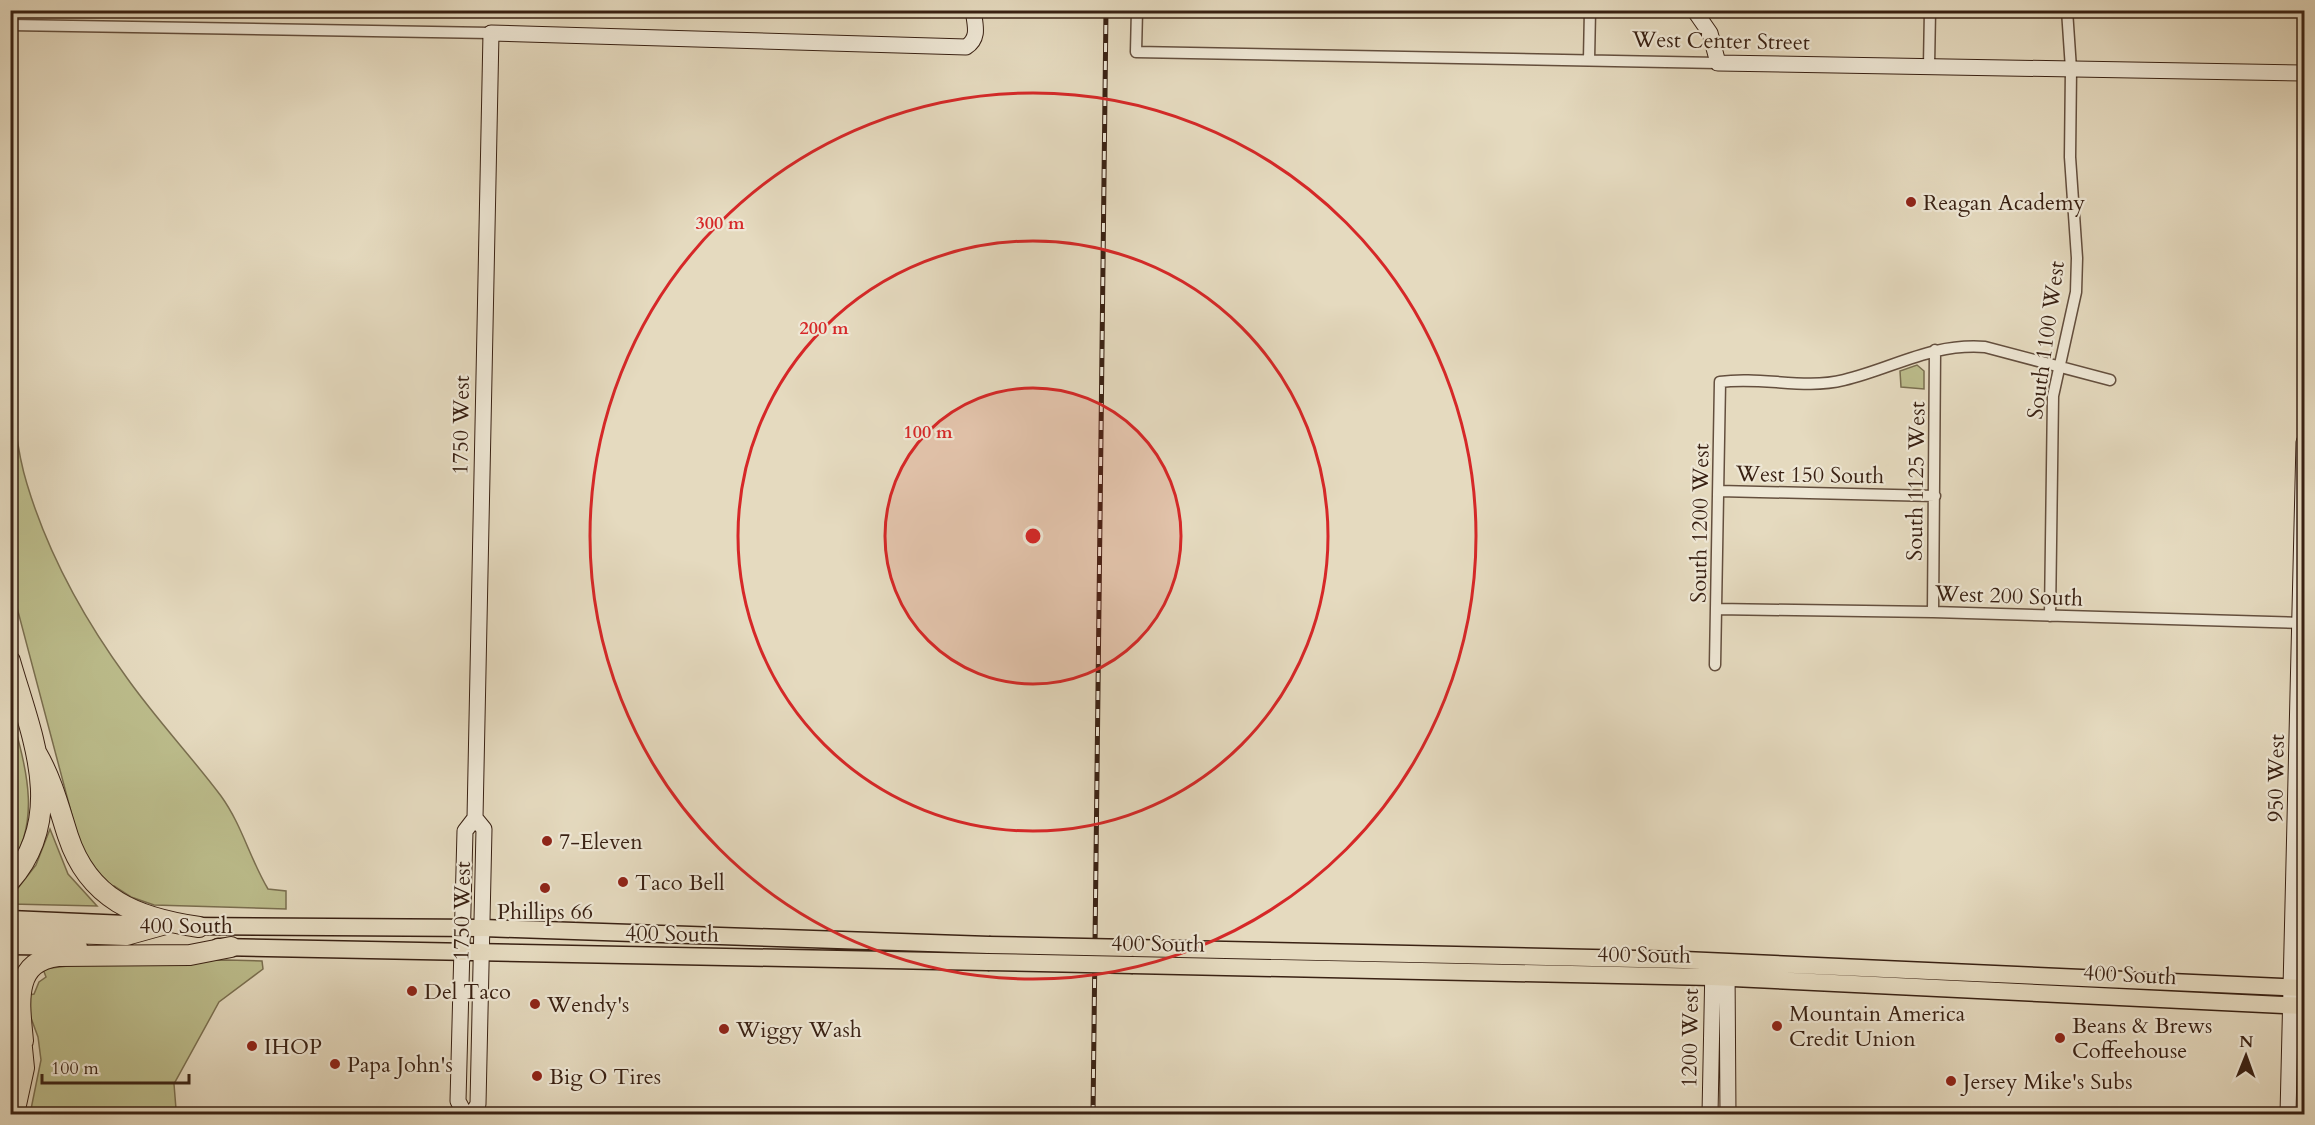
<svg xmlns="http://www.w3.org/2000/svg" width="2315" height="1125" font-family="Cardo,serif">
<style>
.green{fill:#bcbd8c;stroke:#7a6f50;stroke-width:1.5}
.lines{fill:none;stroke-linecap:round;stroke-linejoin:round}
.street-casing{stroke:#644f3e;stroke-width:13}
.secondary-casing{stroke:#392113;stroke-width:17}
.primary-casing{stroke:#392113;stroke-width:19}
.highway-casing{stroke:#392113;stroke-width:22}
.street{stroke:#eee7d5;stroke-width:10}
.secondary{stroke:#eee7d5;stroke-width:15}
.primary{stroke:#e5dabf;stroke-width:16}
.highway{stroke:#e5dabf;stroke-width:20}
.rail-casing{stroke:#392113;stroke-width:5}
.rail{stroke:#eee7d5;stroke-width:3;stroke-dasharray:9;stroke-linecap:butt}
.primary-bridge-casing{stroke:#392113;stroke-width:19;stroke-linecap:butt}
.primary-bridge{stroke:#e5dabf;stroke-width:16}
.ring{fill:none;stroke:#d62828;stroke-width:3}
.poi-dot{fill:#8f2418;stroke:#eee7d5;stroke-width:2}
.labels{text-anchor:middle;stroke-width:4.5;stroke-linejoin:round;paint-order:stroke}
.street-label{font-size:22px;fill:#392113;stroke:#eee7d5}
.poi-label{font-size:22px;fill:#392113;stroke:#eee7d5;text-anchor:start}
.centre{fill:#d62828;stroke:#eee7d5;stroke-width:3}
.ring-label{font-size:18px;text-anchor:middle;font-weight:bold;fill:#d62828;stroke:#eee7d5;stroke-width:4.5;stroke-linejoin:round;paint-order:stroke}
</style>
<rect width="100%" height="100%" fill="#e5dabf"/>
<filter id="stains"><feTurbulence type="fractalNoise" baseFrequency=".00333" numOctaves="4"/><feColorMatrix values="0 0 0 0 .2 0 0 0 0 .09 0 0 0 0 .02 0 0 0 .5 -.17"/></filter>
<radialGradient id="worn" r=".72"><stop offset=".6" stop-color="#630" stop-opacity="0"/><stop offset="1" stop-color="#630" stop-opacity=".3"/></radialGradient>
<path class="green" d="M 10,362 C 13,403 15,445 27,484 C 48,554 84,619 127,678 C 156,719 191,756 221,796 C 242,825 250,859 268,889 L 286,891 L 286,909 L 154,905 L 131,897 L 114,886 L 111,889 L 83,857 L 11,585 Z
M 1917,365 L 1924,371 L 1924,389 L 1901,387 L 1900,371 Z
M 10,708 C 23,760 44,817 10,866 Z
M 50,829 L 68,874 L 97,906 L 11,904 L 11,897 L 36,865 Z
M 227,960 L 262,961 L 263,969 L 219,1002 L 174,1084 L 176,1109 L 184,1108 L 185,1114 L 30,1114 L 41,1060 L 38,1037 L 23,996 L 34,994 L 39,982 L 46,977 L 43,969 L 101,962 Z"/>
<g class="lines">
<g class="street-casing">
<path id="street" d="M 1137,10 L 1136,52 L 1718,63
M 10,25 L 491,33
M 1589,60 L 1590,10
M 1929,66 L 1930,10
M 1719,491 L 1935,496
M 1716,609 L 1933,612 L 2304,623
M 1933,612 L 1935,350
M 2050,616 L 2053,396 L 2076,292 L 2077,258 L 2070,157 L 2071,69 L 2067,10
M 1715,665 L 1720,382 C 1761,376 1804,390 1844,380 C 1894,368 1931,343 1985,347 L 2110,380"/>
</g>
<g class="secondary-casing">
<path id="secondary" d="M 1694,10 L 1710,33 L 1718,63 L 2304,73
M 1727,968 L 1728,1114
M 465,1114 L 458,1101 L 465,831 L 475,818 L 491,33 L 966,47 C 980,38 975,25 973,10
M 472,1114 L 478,1104 L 484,829 L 475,818
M 1710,1114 L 1713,964
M 2288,1114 L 2304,442"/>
</g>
<g class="primary-casing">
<path id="primary" d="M 10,919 L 150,925
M 188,926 L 483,928 L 989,945
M 10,946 L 79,947
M 218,947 L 988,962
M 1131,948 L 1684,960 L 2304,988
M 1133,965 L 1712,977 L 2304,1006"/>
</g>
<g class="highway-casing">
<path id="highway" d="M 10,661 C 31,734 68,815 10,881
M 37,754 C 52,780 59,808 68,836 C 89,900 137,918 199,927
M 10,931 L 126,935 L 162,925
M 23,1041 C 20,1006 11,962 58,956 L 190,955 L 231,947
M 14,1114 L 24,1068 L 20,1028"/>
</g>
<use href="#street" class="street"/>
<use href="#secondary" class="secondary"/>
<use href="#primary" class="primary"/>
<use href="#highway" class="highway"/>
<g class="rail-casing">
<path id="rail" d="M 1093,1114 L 1106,10"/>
</g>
<use href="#rail" class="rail"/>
<g class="primary-bridge-casing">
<path id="primary-bridge" d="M 989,945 L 1131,948
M 988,962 L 1133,965"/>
</g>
<use href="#primary-bridge" class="primary-bridge"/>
</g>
<circle cx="1033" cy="536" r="148" fill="#d62828" fill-opacity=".12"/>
<g class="ring">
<circle cx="1033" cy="536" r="148"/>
<circle cx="1033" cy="536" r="295"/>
<circle cx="1033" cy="536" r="443"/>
</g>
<g class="poi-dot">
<circle cx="1911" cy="202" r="6"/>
<circle cx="547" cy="841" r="6"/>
<circle cx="623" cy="882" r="6"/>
<circle cx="545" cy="888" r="6"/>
<circle cx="412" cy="991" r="6"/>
<circle cx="535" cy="1004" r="6"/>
<circle cx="1777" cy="1026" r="6"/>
<circle cx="724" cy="1029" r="6"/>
<circle cx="2060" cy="1038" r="6"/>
<circle cx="252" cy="1046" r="6"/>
<circle cx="335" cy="1064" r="6"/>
<circle cx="537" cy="1076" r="6"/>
<circle cx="1951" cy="1081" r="6"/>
</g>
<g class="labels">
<g class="street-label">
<text transform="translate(1721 40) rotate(1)" y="8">West Center Street</text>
<text transform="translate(2045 340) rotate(-82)" y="8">South 1100 West</text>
<text transform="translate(460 425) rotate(-89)" y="8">1750 West</text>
<text transform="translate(1810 474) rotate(1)" y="8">West 150 South</text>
<text transform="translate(1915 481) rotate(-89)" y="8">South 1125 West</text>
<text transform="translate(1699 523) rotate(-89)" y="8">South 1200 West</text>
<text transform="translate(2009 595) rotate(2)" y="8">West 200 South</text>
<text transform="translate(2275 778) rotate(-89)" y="8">950 West</text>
<text transform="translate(461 911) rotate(-89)" y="8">1750 West</text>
<text x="186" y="933">400 South</text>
<text transform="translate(672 933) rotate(1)" y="8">400 South</text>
<text transform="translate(1158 943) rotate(1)" y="8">400 South</text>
<text transform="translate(1644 954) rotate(1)" y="8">400 South</text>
<text transform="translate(2130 974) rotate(3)" y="8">400 South</text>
<text transform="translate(1689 1038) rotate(-89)" y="8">1200 West</text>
</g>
<g class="poi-label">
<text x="1923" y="210">Reagan Academy</text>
<text x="559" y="849">7-Eleven</text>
<text x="635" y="890">Taco Bell</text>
<text x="545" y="919" text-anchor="middle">Phillips 66</text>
<text x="424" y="999">Del Taco</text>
<text x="547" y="1012">Wendy's</text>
<text x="1789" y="1021">Mountain America<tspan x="1789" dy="25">Credit Union</tspan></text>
<text x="2072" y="1033">Beans &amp; Brews<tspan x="2072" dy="25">Coffeehouse</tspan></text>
<text x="736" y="1037">Wiggy Wash</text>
<text x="264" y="1054">IHOP</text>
<text x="347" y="1072">Papa John's</text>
<text x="549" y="1084">Big O Tires</text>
<text x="1963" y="1089">Jersey Mike's Subs</text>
</g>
</g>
<circle cx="1033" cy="536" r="9" class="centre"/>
<g class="ring-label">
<text x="720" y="229">300 m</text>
<text x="824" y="334">200 m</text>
<text x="928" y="438">100 m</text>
</g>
<rect width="2315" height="1125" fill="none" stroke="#e5dabf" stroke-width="36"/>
<rect x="12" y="12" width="2291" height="1101" fill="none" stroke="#392113" stroke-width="3"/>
<rect x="18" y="18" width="2279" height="1089" fill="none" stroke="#392113" stroke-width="1.5"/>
<g transform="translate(2246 1056) rotate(1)" stroke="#eee7d5" stroke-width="4.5" paint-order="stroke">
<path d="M0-4.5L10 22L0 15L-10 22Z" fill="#392113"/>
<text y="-9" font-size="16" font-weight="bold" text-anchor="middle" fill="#392113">N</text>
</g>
<path d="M42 1074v9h147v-9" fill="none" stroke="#392113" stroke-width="3"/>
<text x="51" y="1074" font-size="18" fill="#392113" stroke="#eee7d5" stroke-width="4.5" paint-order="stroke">100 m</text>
<rect width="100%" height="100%" filter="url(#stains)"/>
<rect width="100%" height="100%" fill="url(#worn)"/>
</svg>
